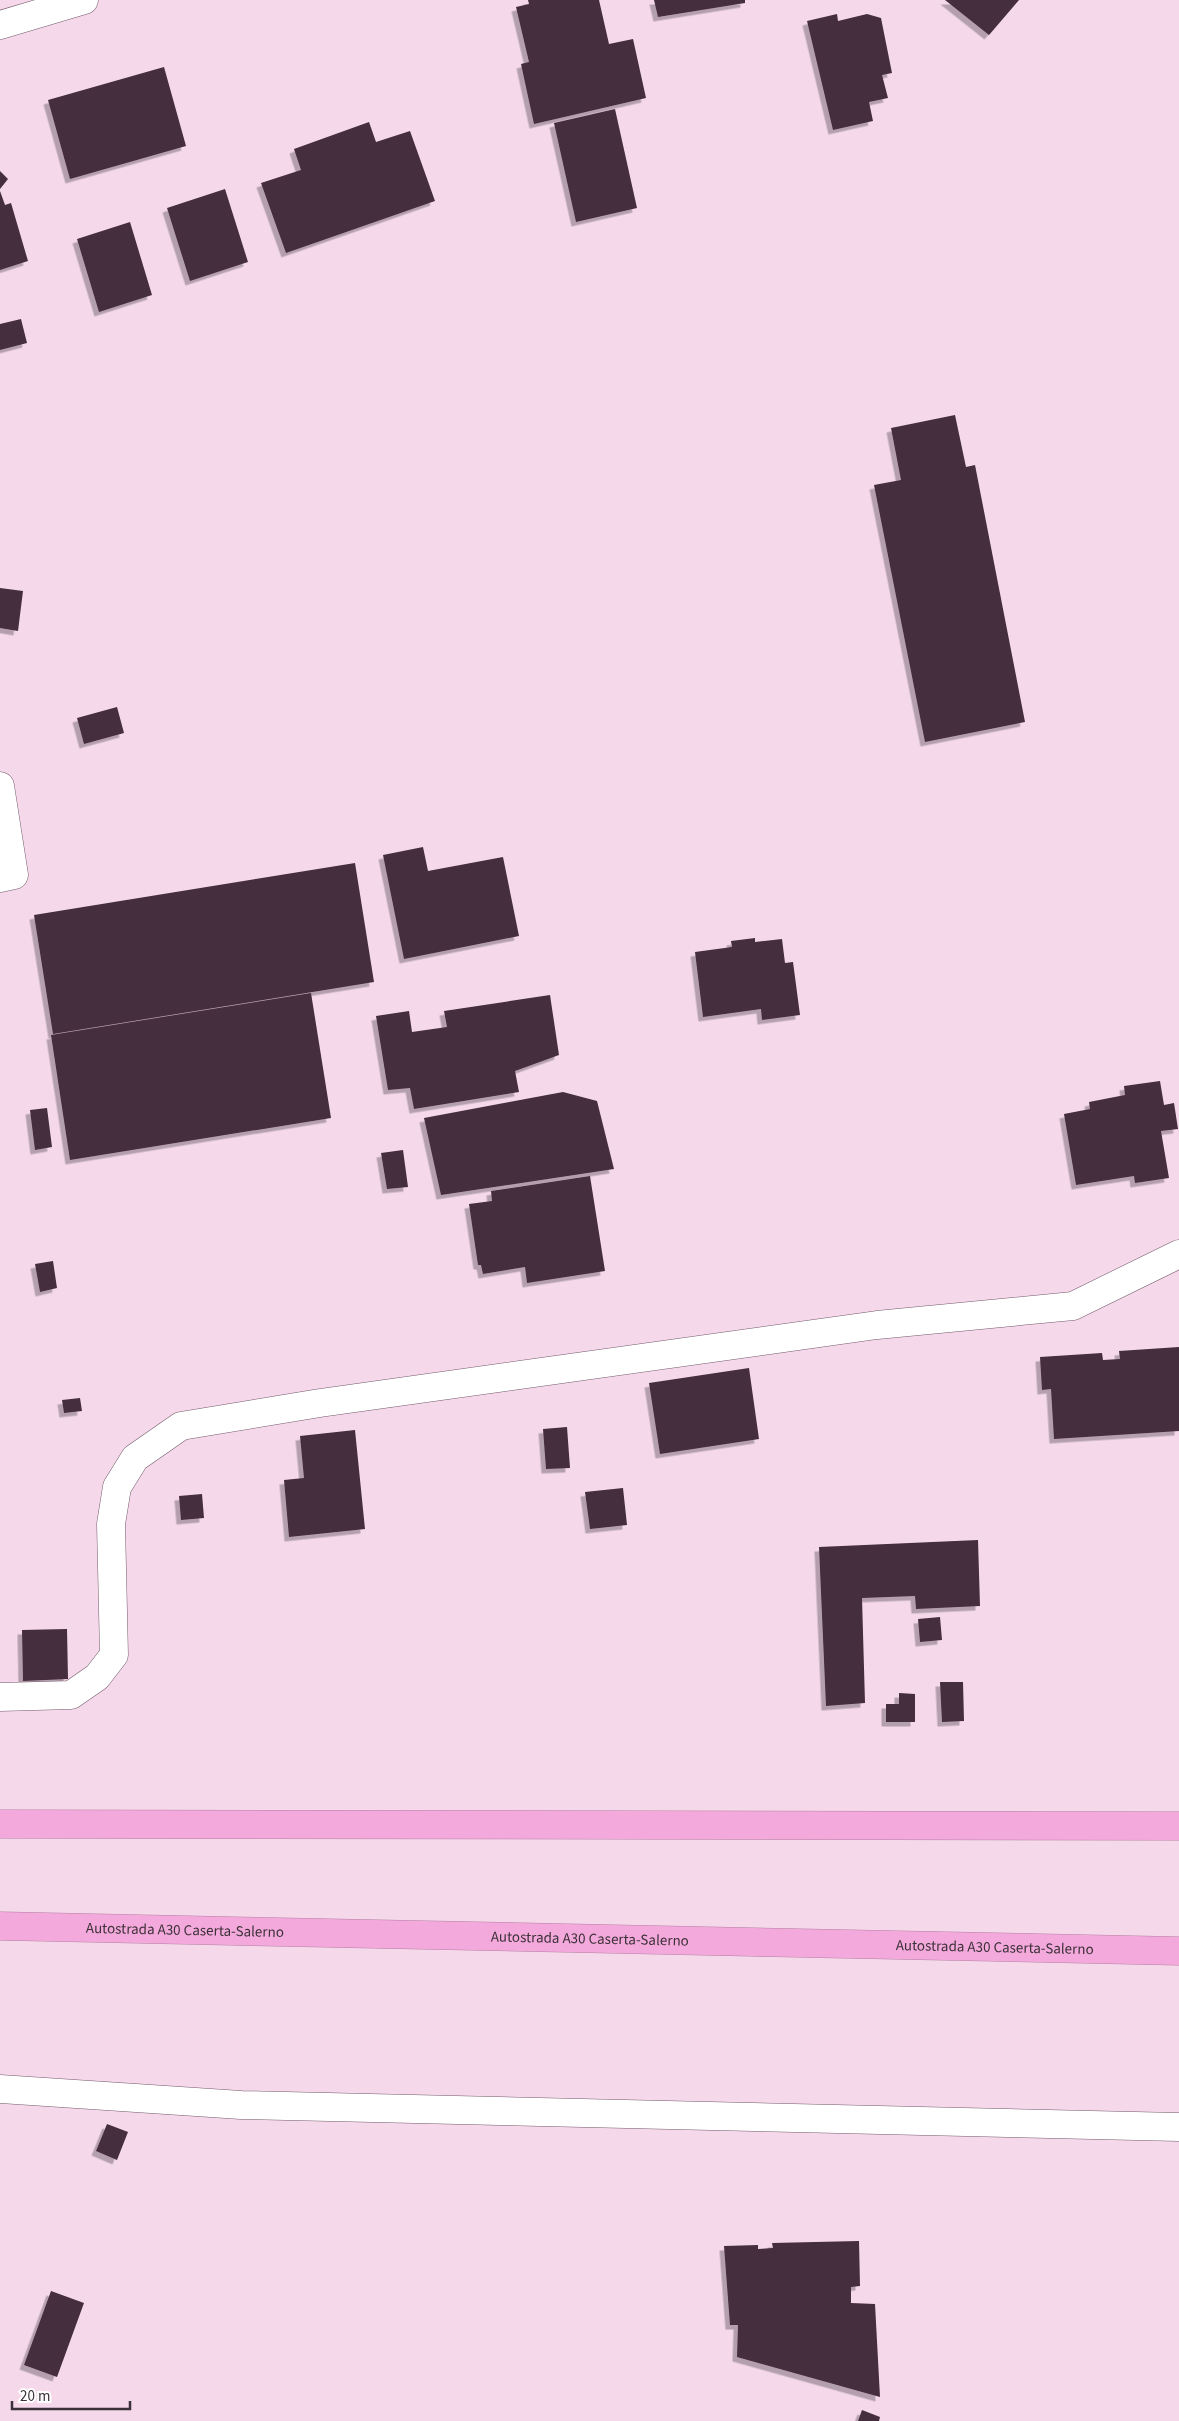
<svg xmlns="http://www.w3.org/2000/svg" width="1179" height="2421" font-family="'Source Sans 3',sans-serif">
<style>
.building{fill:#452d3d;filter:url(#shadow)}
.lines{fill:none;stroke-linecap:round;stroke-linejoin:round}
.minor-casing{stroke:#735b6a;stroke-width:29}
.highway-casing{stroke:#b47fa3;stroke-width:29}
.minor{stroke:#fff;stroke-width:28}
.highway{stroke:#f4a9dc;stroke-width:28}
.labels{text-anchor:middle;stroke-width:5;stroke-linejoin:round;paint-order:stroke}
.street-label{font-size:15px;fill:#3c3138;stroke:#fff}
</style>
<defs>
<filter id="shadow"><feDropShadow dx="-4.5" dy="4.5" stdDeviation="0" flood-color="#0004"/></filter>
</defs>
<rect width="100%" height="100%" fill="#f5d9eb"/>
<path class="building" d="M 528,0 L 599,0 L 609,44 L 633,39 L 646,98 L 534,124 L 521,64 L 529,62 L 516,7 L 529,4 Z
M 654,0 L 745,0 L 745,3 L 658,17 Z
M 945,0 L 1019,0 L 989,35 Z
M 837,14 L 838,21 L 867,14 L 881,18 L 892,73 L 882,75 L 888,98 L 869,102 L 873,121 L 833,130 L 807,21 Z
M 164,67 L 186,146 L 70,179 L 48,100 Z
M 615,109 L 637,208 L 576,222 L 554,123 Z
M 369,122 L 376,142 L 410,131 L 435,201 L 286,253 L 261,183 L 301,170 L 294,149 Z
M 0,171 L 8,179 L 0,189 Z
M 225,189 L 248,262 L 190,281 L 167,208 Z
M 0,191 L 5,205 L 11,203 L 28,261 L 0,270 Z
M 130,222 L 152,295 L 99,312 L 77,239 Z
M 21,319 L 27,343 L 0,350 L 0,324 Z
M 955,415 L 966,467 L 975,465 L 1025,722 L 925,742 L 874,485 L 901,480 L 891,428 Z
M 0,588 L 23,591 L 18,631 L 0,628 Z
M 117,707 L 124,733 L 84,744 L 77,718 Z
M 423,847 L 428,871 L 503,857 L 519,936 L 404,959 L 383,855 Z
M 355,863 L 374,982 L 53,1034 L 34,915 Z
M 755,938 L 755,942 L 782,939 L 785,963 L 793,962 L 800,1015 L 762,1020 L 761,1009 L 703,1017 L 695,952 L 732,947 L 731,941 Z
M 311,993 L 331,1118 L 70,1160 L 51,1035 Z
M 550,995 L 559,1055 L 515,1071 L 519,1092 L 414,1109 L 410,1088 L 388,1090 L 376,1016 L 409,1011 L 412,1032 L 447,1027 L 444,1011 Z
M 1160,1081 L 1164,1105 L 1174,1103 L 1178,1129 L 1161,1131 L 1169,1178 L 1135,1183 L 1134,1176 L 1076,1185 L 1064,1114 L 1090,1109 L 1089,1102 L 1125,1095 L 1124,1086 Z
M 563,1092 L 597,1101 L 614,1169 L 441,1195 L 424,1118 Z
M 47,1108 L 52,1147 L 35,1150 L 30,1110 Z
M 403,1150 L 408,1187 L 387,1189 L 381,1153 Z
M 590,1176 L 605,1271 L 527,1283 L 525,1267 L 483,1274 L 481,1265 L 478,1265 L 469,1204 L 492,1201 L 491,1191 Z
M 53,1261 L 57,1288 L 40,1292 L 35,1264 Z
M 1179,1347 L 1179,1431 L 1054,1439 L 1051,1389 L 1042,1390 L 1040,1357 L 1102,1353 L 1103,1360 L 1120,1359 L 1119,1351 Z
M 749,1368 L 759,1439 L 660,1454 L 649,1383 Z
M 80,1398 L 82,1411 L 64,1413 L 62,1400 Z
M 567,1427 L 570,1468 L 546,1469 L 543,1429 Z
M 355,1430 L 365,1529 L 289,1537 L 284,1480 L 304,1478 L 300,1436 Z
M 623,1488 L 627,1525 L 590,1529 L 585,1492 Z
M 202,1494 L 204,1518 L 181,1520 L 179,1496 Z
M 978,1540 L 980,1606 L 916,1609 L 915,1596 L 862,1598 L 865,1703 L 826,1706 L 819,1547 Z
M 940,1617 L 942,1640 L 920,1642 L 918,1619 Z
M 67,1629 L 68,1679 L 23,1681 L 22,1630 Z
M 940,1682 L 963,1682 L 964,1721 L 942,1722 Z
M 899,1693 L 915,1694 L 915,1722 L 886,1722 L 886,1704 L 899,1704 Z
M 107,2124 L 128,2132 L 117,2160 L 96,2151 Z
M 859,2241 L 860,2286 L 851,2287 L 851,2303 L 875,2304 L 880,2397 L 737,2357 L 738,2325 L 730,2325 L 724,2246 L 758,2245 L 758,2249 L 773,2248 L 772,2243 Z
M 51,2291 L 84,2303 L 57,2377 L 24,2365 Z
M 862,2410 L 880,2417 L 879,2421 L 858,2421 Z"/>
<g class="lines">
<g class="minor-casing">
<path id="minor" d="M 0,25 L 84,0
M 0,786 L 14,875 L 0,878
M 0,1697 L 71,1695 L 97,1677 L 114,1655 L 111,1524 L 117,1487 L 135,1458 L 181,1426 L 320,1403 L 877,1325 L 1073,1306 L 1179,1254
M 0,2089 L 241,2105 L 1179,2127"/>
</g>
<g class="highway-casing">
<g id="highway">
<path d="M 0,1824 L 1179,1826"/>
<path id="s1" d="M 0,1926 L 1179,1951"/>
</g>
</g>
<use href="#minor" class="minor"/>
<use href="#highway" class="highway"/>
</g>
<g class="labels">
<g class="street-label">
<text dy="5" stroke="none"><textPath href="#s1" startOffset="185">Autostrada A30 Caserta-Salerno</textPath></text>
<text dy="5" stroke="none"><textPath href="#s1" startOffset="590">Autostrada A30 Caserta-Salerno</textPath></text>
<text dy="5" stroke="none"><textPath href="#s1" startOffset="995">Autostrada A30 Caserta-Salerno</textPath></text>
</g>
</g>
<path d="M12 2401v8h118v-8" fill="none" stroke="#3c3138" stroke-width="2.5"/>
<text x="20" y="2401" font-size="15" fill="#3c3138" stroke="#ffffff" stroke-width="4" paint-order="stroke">20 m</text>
</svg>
